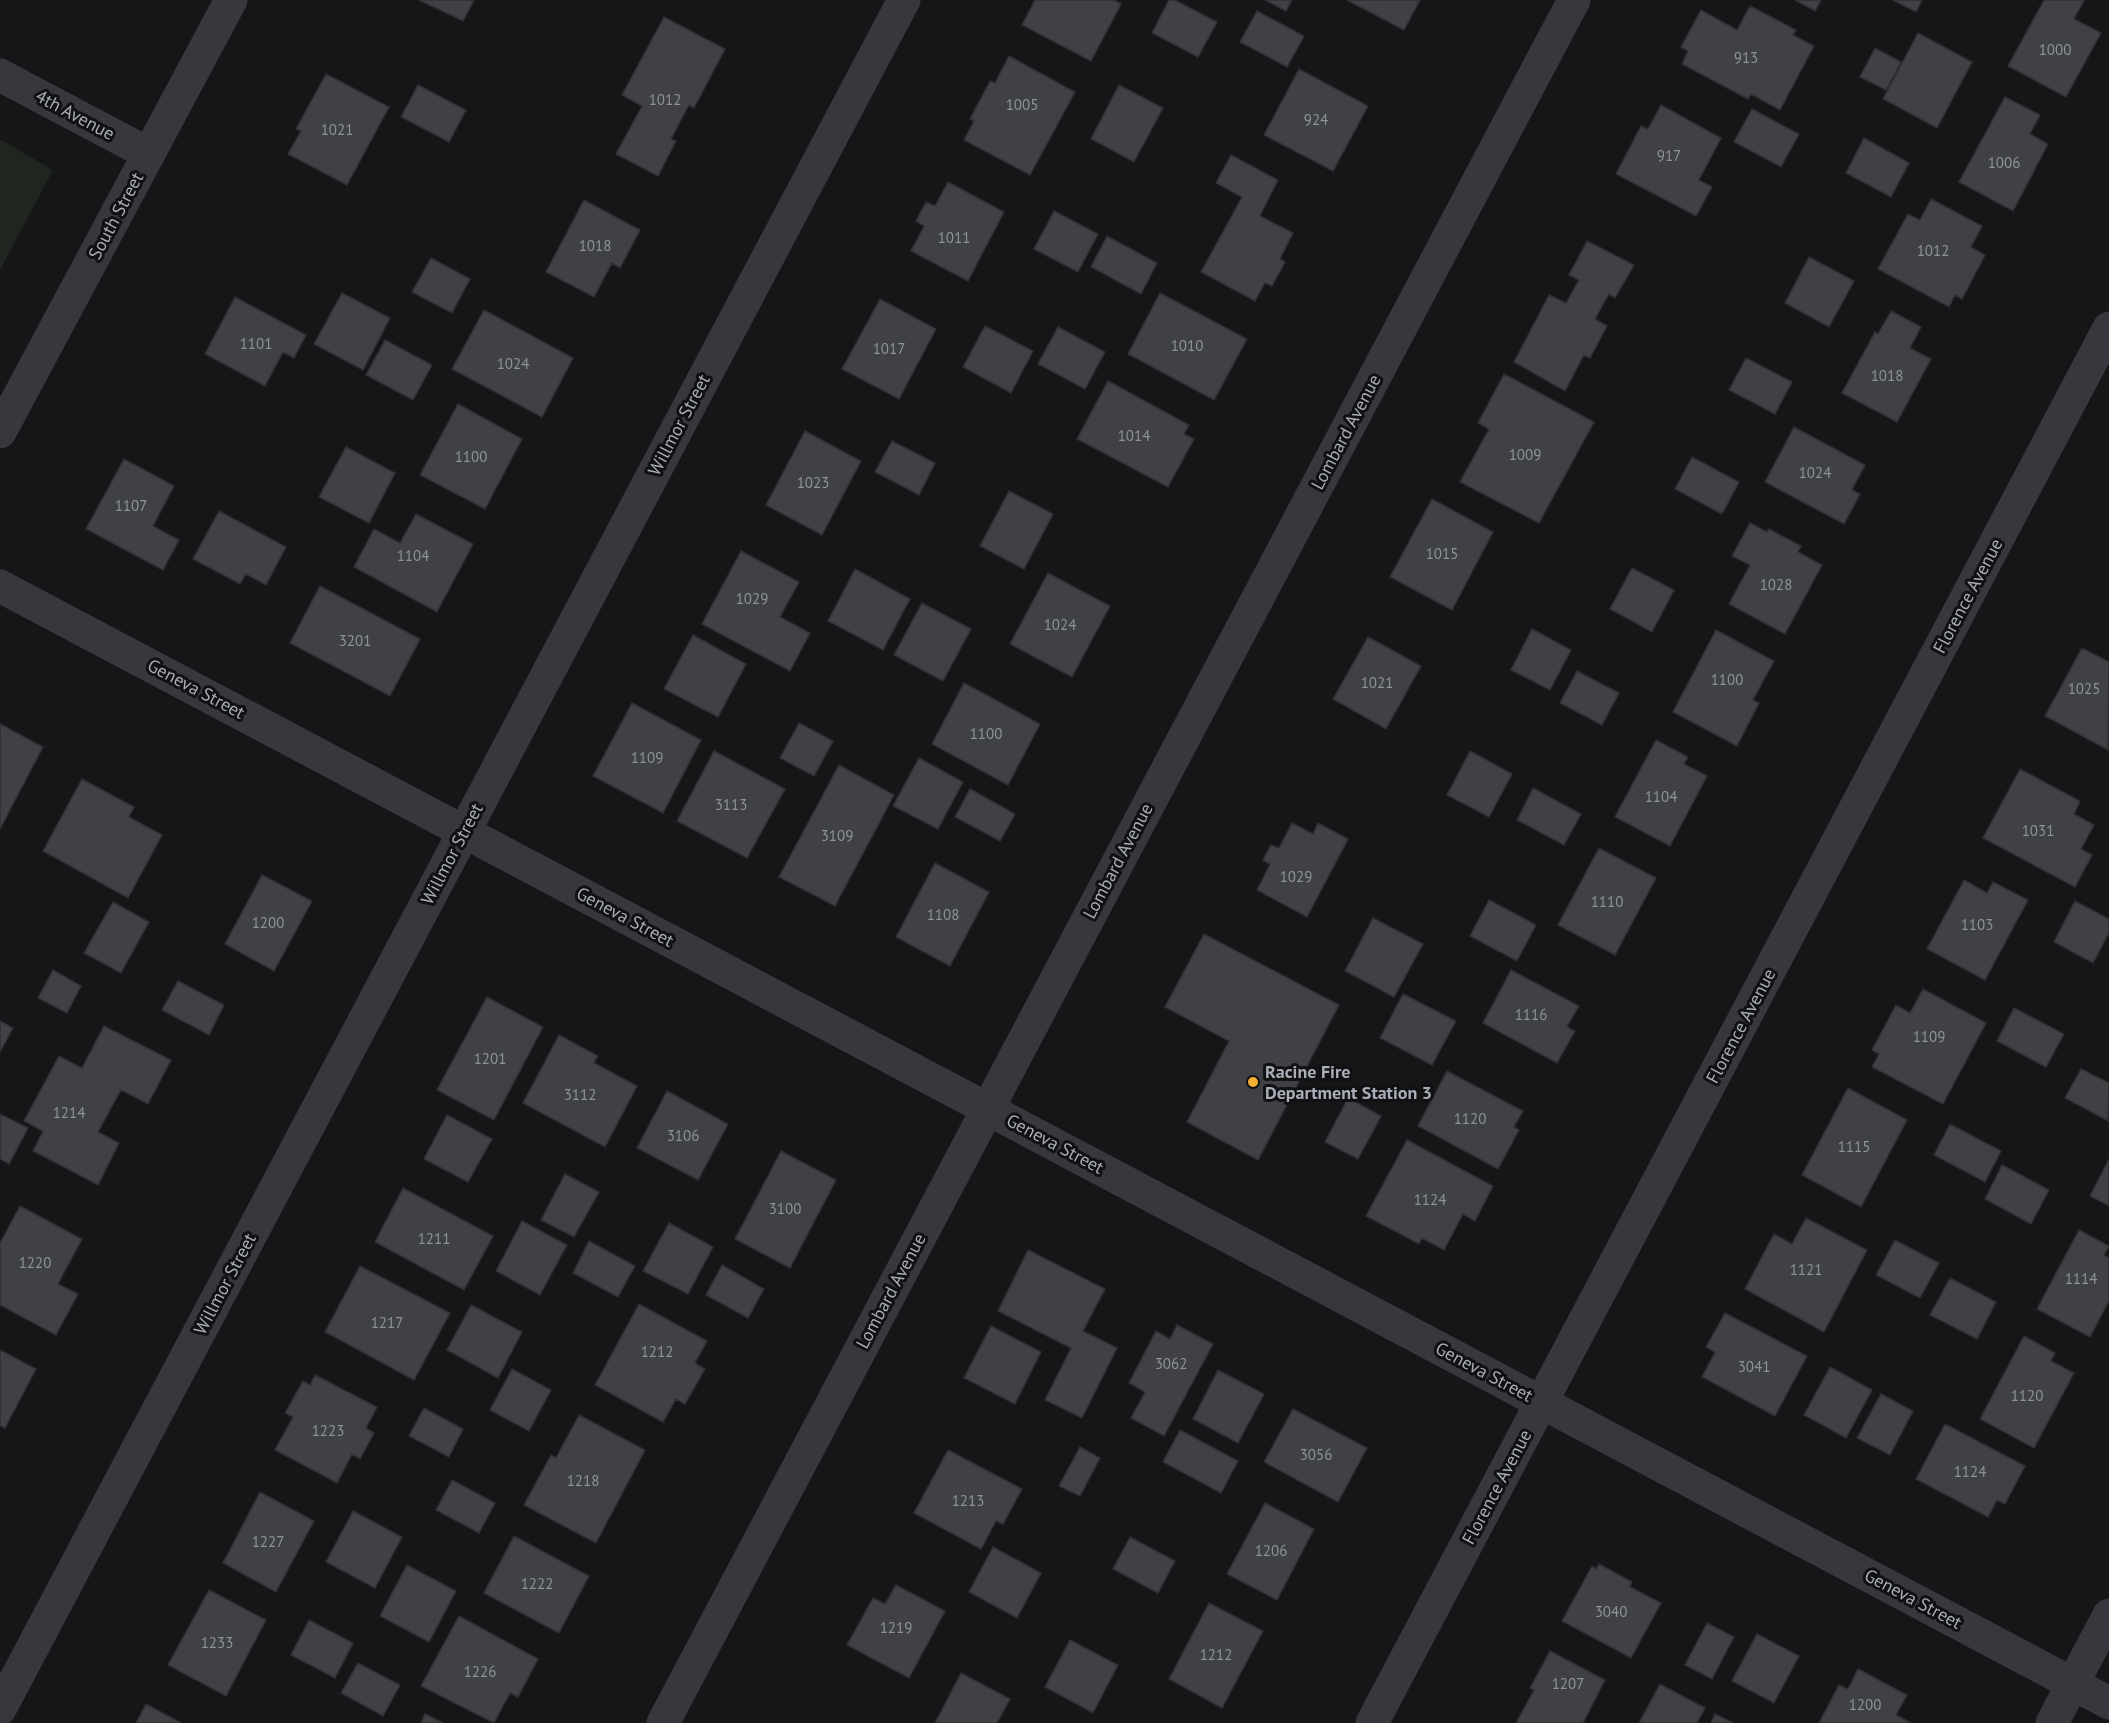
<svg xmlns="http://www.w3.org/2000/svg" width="2109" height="1723" font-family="'PT Sans',sans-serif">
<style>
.green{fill:#1e261f}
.building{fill:#404145;stroke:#303034;stroke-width:1.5}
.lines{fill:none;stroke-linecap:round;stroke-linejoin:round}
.minor{stroke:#37383d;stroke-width:33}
.tertiary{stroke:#37383d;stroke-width:33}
.poi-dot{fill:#f2b134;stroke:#111113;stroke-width:2}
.labels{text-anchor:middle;stroke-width:6;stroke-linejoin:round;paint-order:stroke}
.number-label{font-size:15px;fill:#8e929b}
.street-label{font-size:18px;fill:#a8adb8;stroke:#111113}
.poi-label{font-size:18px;font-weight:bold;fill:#a8adb8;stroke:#111113;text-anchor:start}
</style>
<rect width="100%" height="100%" fill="#161618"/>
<path class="green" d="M 0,139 L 53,170 L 0,270 Z"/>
<path class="building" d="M 419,0 L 474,0 L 463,21 Z
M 1035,0 L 1114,0 L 1121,4 L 1091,61 L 1022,25 Z
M 1169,0 L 1175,0 L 1217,22 L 1198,57 L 1152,33 Z
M 1265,0 L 1292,0 L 1286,11 Z
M 1347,0 L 1420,0 L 1404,30 Z
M 1795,0 L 1821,0 L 1815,11 Z
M 1893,0 L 1922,0 L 1916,12 Z
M 2044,0 L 2084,0 L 2074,19 L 2101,33 L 2066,97 L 2008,66 Z
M 1750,6 L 1796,30 L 1793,35 L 1814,46 L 1780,110 L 1751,94 L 1748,99 L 1682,64 L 1688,51 L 1681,47 L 1701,10 L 1737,30 Z
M 1257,11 L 1304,36 L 1287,67 L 1240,42 Z
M 664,17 L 725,49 L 694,108 L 689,105 L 671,139 L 676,141 L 658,176 L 616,154 L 642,106 L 622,95 Z
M 1918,33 L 1972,62 L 1937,128 L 1883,99 Z
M 1875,48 L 1901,62 L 1886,90 L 1860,77 Z
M 1009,56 L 1075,92 L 1030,175 L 964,140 L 974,121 L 970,119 L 990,81 L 995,83 Z
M 1299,69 L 1368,106 L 1333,171 L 1264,135 Z
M 326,74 L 389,107 L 347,185 L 288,154 L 301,131 L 296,129 Z
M 418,85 L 466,110 L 449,142 L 401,117 Z
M 1119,85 L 1163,108 L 1134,162 L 1091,139 Z
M 2005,97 L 2040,115 L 2030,134 L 2048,144 L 2013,211 L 1959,182 Z
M 1661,105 L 1721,138 L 1699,180 L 1712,187 L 1696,216 L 1616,174 L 1641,126 L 1648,129 Z
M 1752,109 L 1799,134 L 1781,167 L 1734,142 Z
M 1864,138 L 1909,163 L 1891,197 L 1846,173 Z
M 1231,155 L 1278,180 L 1260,216 L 1293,233 L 1280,259 L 1285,262 L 1272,286 L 1265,283 L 1255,301 L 1201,272 L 1242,197 L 1216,183 Z
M 948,182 L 1004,212 L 968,281 L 911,251 L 924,226 L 916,221 L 926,202 L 935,206 Z
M 1931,199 L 1982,226 L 1971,247 L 1985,255 L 1962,299 L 1955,295 L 1949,307 L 1878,269 L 1908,214 L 1920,220 Z
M 584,200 L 640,230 L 620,268 L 612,263 L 594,297 L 546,272 Z
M 1054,211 L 1098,234 L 1078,272 L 1034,249 Z
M 1107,236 L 1157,263 L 1141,294 L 1091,267 Z
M 1587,241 L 1634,265 L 1615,298 L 1609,294 L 1595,319 L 1607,326 L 1590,358 L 1584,355 L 1565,391 L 1514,362 L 1549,295 L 1566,303 L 1579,280 L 1569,275 Z
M 1809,257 L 1854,281 L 1829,327 L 1785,303 Z
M 431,258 L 470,279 L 452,313 L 412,292 Z
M 342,293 L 390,318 L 363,370 L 314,344 Z
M 1160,293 L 1247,339 L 1214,400 L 1128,354 Z
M 235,297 L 306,335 L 294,358 L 283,352 L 265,386 L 205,354 Z
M 880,299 L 936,329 L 899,399 L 842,369 Z
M 484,310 L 573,358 L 542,417 L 452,369 Z
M 1891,311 L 1921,327 L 1910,348 L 1931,359 L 1897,422 L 1842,393 L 1875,332 L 1878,334 Z
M 985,326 L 1033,351 L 1011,393 L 963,367 Z
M 1058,327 L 1105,352 L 1085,389 L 1038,364 Z
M 385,340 L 432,365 L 413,400 L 366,375 Z
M 1746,358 L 1792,382 L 1775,414 L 1729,390 Z
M 1504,374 L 1594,422 L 1539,523 L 1460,482 L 1489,429 L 1478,423 Z
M 1108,381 L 1189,425 L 1184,434 L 1194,439 L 1168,487 L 1077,439 Z
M 458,404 L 522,439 L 485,509 L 420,475 Z
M 1794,427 L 1865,465 L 1852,490 L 1860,494 L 1844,524 L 1765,482 Z
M 805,431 L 861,461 L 822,535 L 766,505 Z
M 892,441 L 935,463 L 919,495 L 875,472 Z
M 346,447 L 395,473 L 369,523 L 319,497 Z
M 1692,457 L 1739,482 L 1722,514 L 1675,489 Z
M 124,459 L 174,486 L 153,526 L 179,540 L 163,570 L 86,529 Z
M 1009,491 L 1053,514 L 1024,569 L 980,546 Z
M 1432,499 L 1493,532 L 1452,610 L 1390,577 Z
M 219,511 L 286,547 L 266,585 L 246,574 L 240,584 L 193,559 Z
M 416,514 L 473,544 L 437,612 L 354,567 L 374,529 L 400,543 Z
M 1750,523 L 1767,532 L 1769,529 L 1801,546 L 1798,552 L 1822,565 L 1785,634 L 1729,604 L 1750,565 L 1732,556 Z
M 741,551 L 799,582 L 780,617 L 810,633 L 790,671 L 702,624 Z
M 1632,568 L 1674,590 L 1652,632 L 1610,609 Z
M 855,569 L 910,599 L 883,650 L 828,621 Z
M 1048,573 L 1110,606 L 1072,677 L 1010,644 Z
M 320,586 L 420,639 L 390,696 L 290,643 Z
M 922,603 L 971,629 L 943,681 L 894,655 Z
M 1532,629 L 1571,650 L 1550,690 L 1511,670 Z
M 1716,630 L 1774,661 L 1753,700 L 1759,703 L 1737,746 L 1673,712 Z
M 693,635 L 746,664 L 718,717 L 664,689 Z
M 1368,637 L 1421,666 L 1386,729 L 1333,699 Z
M 2082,648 L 2109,662 L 2108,750 L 2045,716 Z
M 1577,671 L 1619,693 L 1602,725 L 1560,703 Z
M 964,683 L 1040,724 L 1008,785 L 932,744 Z
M 632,703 L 701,740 L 663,813 L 593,776 Z
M 799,723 L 833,741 L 814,776 L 780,758 Z
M 0,724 L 43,747 L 0,829 Z
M 1656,740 L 1688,757 L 1684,764 L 1707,776 L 1670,846 L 1615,817 Z
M 714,751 L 785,789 L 747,858 L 677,821 Z
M 1470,751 L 1512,774 L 1489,817 L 1447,795 Z
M 919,758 L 963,782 L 938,829 L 893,806 Z
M 839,765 L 894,795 L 835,906 L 779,877 Z
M 2020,769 L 2080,801 L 2074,814 L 2094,825 L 2081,849 L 2092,855 L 2075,887 L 1983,838 Z
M 82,779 L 134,807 L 129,817 L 162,835 L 128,898 L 43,851 Z
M 1533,788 L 1581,814 L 1564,845 L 1517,820 Z
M 970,789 L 1015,814 L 1000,841 L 955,817 Z
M 1292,823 L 1313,834 L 1318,823 L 1348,839 L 1307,917 L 1257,890 L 1270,864 L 1263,860 L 1271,845 L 1279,848 Z
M 1599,848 L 1656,878 L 1615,955 L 1558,925 Z
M 935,863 L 989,892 L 950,966 L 896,937 Z
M 262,875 L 312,901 L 274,971 L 225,944 Z
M 1964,880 L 1987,893 L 1993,882 L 2028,900 L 1985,980 L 1927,949 Z
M 1489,900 L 1536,925 L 1517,961 L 1470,936 Z
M 2075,901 L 2109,919 L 2109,933 L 2093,963 L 2054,942 Z
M 113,902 L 149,922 L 121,973 L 84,953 Z
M 1373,918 L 1423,944 L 1394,997 L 1345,971 Z
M 1204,934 L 1339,1005 L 1258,1160 L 1187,1122 L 1229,1041 L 1165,1007 Z
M 53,970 L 81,986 L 67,1013 L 38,998 Z
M 1511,970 L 1579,1006 L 1567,1027 L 1575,1031 L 1557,1063 L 1483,1023 Z
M 178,981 L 224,1005 L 209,1035 L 162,1010 Z
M 1923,989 L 1986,1023 L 1943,1104 L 1872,1067 L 1879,1054 L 1872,1050 L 1896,1005 L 1910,1013 Z
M 1403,994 L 1456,1021 L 1432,1065 L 1380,1038 Z
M 487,997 L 543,1027 L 494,1120 L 437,1090 Z
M 2014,1008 L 2064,1034 L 2046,1067 L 1997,1041 Z
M 0,1021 L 13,1028 L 0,1052 Z
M 104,1026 L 171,1060 L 148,1104 L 121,1090 L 98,1132 L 119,1143 L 98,1185 L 33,1151 L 43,1131 L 24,1121 L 59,1056 L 82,1068 Z
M 559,1035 L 598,1056 L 594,1063 L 637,1086 L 605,1147 L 523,1103 Z
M 2081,1069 L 2109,1083 L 2108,1121 L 2065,1098 Z
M 1447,1071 L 1523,1111 L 1514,1127 L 1519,1130 L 1498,1169 L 1418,1126 Z
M 1848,1088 L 1907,1120 L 1861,1207 L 1802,1175 Z
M 667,1091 L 728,1124 L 698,1180 L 637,1148 Z
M 1348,1098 L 1381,1116 L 1358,1159 L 1325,1142 Z
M 0,1114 L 28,1128 L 9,1164 L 0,1159 Z
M 447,1115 L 492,1139 L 468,1182 L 424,1159 Z
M 1950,1124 L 2001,1151 L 1985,1182 L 1934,1155 Z
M 1407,1140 L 1493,1186 L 1475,1221 L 1463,1214 L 1444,1250 L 1422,1238 L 1419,1244 L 1366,1216 Z
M 781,1151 L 836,1180 L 790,1268 L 735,1239 Z
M 2109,1159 L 2109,1206 L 2090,1196 Z
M 2002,1165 L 2049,1190 L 2031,1224 L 1985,1199 Z
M 565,1174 L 599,1192 L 574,1237 L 541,1220 Z
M 403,1188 L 493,1236 L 464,1290 L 375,1242 Z
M 20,1206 L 82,1239 L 58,1284 L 78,1294 L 56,1335 L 0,1305 L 0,1243 Z
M 1806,1218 L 1867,1250 L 1824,1332 L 1745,1289 L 1774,1234 L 1792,1244 Z
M 522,1221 L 567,1245 L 540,1295 L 496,1271 Z
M 669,1223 L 713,1247 L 688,1294 L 643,1271 Z
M 2079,1230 L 2109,1246 L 2104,1255 L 2109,1258 L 2109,1301 L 2090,1337 L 2037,1309 Z
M 1895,1240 L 1939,1263 L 1920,1298 L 1876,1275 Z
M 589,1241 L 635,1266 L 618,1297 L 573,1273 Z
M 1028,1250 L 1105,1289 L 1083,1331 L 1117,1348 L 1082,1418 L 1045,1400 L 1071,1348 L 998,1311 Z
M 722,1265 L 764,1289 L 748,1318 L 706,1295 Z
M 360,1266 L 450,1313 L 414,1380 L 325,1332 Z
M 1950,1278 L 1996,1302 L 1977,1339 L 1930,1315 Z
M 639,1304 L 707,1341 L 695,1363 L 705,1369 L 685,1404 L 676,1399 L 663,1422 L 595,1385 Z
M 471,1305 L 522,1332 L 498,1378 L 447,1350 Z
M 1725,1313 L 1807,1356 L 1775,1416 L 1702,1377 L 1715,1352 L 1706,1347 Z
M 1177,1325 L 1213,1344 L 1164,1436 L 1131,1418 L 1145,1392 L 1129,1383 L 1156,1331 L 1170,1339 Z
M 991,1326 L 1041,1352 L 1015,1404 L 964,1378 Z
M 2024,1336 L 2055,1353 L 2051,1361 L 2074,1373 L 2034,1448 L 1980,1419 Z
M 0,1350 L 36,1369 L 5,1428 L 0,1426 Z
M 1830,1367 L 1872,1390 L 1846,1438 L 1804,1415 Z
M 512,1369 L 551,1390 L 529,1431 L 490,1410 Z
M 1218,1370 L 1264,1394 L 1238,1443 L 1193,1419 Z
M 315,1375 L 377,1407 L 366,1428 L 374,1433 L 360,1459 L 352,1454 L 337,1483 L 275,1450 L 293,1417 L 285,1413 L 303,1381 L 310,1385 Z
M 1881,1394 L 1913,1411 L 1890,1455 L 1857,1438 Z
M 424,1408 L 463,1429 L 449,1457 L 409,1436 Z
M 1293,1409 L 1367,1448 L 1338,1502 L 1264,1462 Z
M 579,1415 L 645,1450 L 596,1543 L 524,1505 L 551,1455 L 556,1458 Z
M 1945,1424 L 2025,1466 L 2005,1504 L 1997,1500 L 1988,1517 L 1916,1479 Z
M 1180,1430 L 1238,1461 L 1221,1493 L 1163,1462 Z
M 1080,1447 L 1100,1458 L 1080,1496 L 1059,1486 Z
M 948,1450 L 1022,1489 L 1003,1524 L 996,1521 L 981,1549 L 914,1513 Z
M 452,1480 L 495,1503 L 479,1533 L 436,1510 Z
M 260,1492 L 314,1521 L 276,1592 L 223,1563 Z
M 1265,1503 L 1314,1529 L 1277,1600 L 1227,1574 Z
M 353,1511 L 402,1537 L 375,1588 L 326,1562 Z
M 514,1536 L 589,1576 L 559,1633 L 484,1593 Z
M 1130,1537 L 1175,1561 L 1158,1593 L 1113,1569 Z
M 993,1547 L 1041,1573 L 1017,1618 L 969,1592 Z
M 1599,1564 L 1632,1582 L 1630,1587 L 1661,1603 L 1631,1658 L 1562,1621 L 1592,1566 L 1596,1569 Z
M 407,1565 L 456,1591 L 429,1642 L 380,1616 Z
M 896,1585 L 945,1611 L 909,1678 L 847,1645 L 873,1598 L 885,1604 Z
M 209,1590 L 266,1620 L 226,1696 L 168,1665 Z
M 1209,1603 L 1263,1631 L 1222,1708 L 1169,1679 Z
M 459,1616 L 538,1659 L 518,1697 L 510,1693 L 494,1723 L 421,1686 Z
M 309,1620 L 353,1643 L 335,1678 L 291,1655 Z
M 1707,1623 L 1734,1637 L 1712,1679 L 1685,1665 Z
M 1757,1634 L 1799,1656 L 1774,1703 L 1732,1681 Z
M 1070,1640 L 1118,1665 L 1093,1713 L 1045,1687 Z
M 1550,1651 L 1605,1680 L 1583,1723 L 1516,1723 L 1534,1690 L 1530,1688 Z
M 358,1663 L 400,1685 L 383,1716 L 341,1693 Z
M 1858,1669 L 1907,1695 L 1896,1715 L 1911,1723 L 1819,1723 L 1839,1685 L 1848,1689 Z
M 961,1673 L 1010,1699 L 997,1723 L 935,1723 Z
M 1660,1684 L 1705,1708 L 1697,1723 L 1639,1723 Z
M 146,1704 L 181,1723 L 136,1723 Z
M 425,1714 L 443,1723 L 421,1723 Z
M 1715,1714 L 1733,1723 L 1711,1723 Z"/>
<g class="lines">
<path class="minor" d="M 0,75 L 149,154
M 0,586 L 2109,1703
M 0,1709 L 904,0
M 663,1723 L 1574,0
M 1372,1723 L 2109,328
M 2052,1723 L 2109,1615"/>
<path class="tertiary" d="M 0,432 L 231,0"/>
</g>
<circle class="poi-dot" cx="1253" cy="1082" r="6"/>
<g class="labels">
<g class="number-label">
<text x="2055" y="55">1000</text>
<text x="1746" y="63">913</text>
<text x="665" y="105">1012</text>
<text x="1022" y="110">1005</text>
<text x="1316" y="125">924</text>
<text x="337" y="135">1021</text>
<text x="1669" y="161">917</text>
<text x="2004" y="168">1006</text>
<text x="954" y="243">1011</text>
<text x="595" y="251">1018</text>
<text x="1933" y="256">1012</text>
<text x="256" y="349">1101</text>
<text x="1187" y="351">1010</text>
<text x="889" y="354">1017</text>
<text x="513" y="369">1024</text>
<text x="1887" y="381">1018</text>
<text x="1134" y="441">1014</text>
<text x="1525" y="460">1009</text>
<text x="471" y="462">1100</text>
<text x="1815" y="478">1024</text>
<text x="813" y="488">1023</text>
<text x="131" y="511">1107</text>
<text x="1442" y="559">1015</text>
<text x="413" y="561">1104</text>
<text x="1776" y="590">1028</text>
<text x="752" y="604">1029</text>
<text x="1060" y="630">1024</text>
<text x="355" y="646">3201</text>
<text x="1727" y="685">1100</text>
<text x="1377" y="688">1021</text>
<text x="2084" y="694">1025</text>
<text x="986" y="739">1100</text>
<text x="647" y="763">1109</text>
<text x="1661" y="802">1104</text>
<text x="731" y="810">3113</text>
<text x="2038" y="836">1031</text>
<text x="837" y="841">3109</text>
<text x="1296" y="882">1029</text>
<text x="1607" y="907">1110</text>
<text x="943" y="920">1108</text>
<text x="268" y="928">1200</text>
<text x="1977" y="930">1103</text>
<text x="1531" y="1020">1116</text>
<text x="1929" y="1042">1109</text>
<text x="490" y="1064">1201</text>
<text x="580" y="1100">3112</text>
<text x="69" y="1118">1214</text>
<text x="1470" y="1124">1120</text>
<text x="683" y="1141">3106</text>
<text x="1854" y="1152">1115</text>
<text x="1430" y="1205">1124</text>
<text x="785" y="1214">3100</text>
<text x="434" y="1244">1211</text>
<text x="35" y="1268">1220</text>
<text x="1806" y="1275">1121</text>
<text x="2081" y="1284">1114</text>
<text x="387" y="1328">1217</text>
<text x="657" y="1357">1212</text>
<text x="1171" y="1369">3062</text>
<text x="1754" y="1372">3041</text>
<text x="2027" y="1401">1120</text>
<text x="328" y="1436">1223</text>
<text x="1316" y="1460">3056</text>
<text x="1970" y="1477">1124</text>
<text x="583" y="1486">1218</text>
<text x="968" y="1506">1213</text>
<text x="268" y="1547">1227</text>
<text x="1271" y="1556">1206</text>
<text x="537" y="1589">1222</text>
<text x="1611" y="1617">3040</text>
<text x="896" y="1633">1219</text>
<text x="217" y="1648">1233</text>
<text x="1216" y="1660">1212</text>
<text x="480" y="1677">1226</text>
<text x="1568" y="1689">1207</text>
<text x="1865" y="1710">1200</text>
</g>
<g class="street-label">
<text transform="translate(75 115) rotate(28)" y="6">4th Avenue</text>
<text transform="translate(116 216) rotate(-62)" y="6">South Street</text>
<text transform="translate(679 425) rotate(-62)" y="6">Willmor Street</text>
<text transform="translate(1346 432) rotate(-62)" y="6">Lombard Avenue</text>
<text transform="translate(1968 596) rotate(-62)" y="6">Florence Avenue</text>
<text transform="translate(196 689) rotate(28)" y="6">Geneva Street</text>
<text transform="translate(452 854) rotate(-62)" y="6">Willmor Street</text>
<text transform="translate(1118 861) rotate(-62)" y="6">Lombard Avenue</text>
<text transform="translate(625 917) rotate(28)" y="6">Geneva Street</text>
<text transform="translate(1741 1026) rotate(-62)" y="6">Florence Avenue</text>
<text transform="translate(1055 1144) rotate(28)" y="6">Geneva Street</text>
<text transform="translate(225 1284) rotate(-62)" y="6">Willmor Street</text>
<text transform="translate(891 1291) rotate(-62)" y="6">Lombard Avenue</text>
<text transform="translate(1484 1372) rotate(28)" y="6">Geneva Street</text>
<text transform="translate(1497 1487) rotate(-62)" y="6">Florence Avenue</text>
<text transform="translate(1913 1599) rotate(28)" y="6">Geneva Street</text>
</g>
<g class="poi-label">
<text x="1265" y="1078">Racine Fire<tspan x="1265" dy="21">Department Station 3</tspan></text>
</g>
</g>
</svg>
